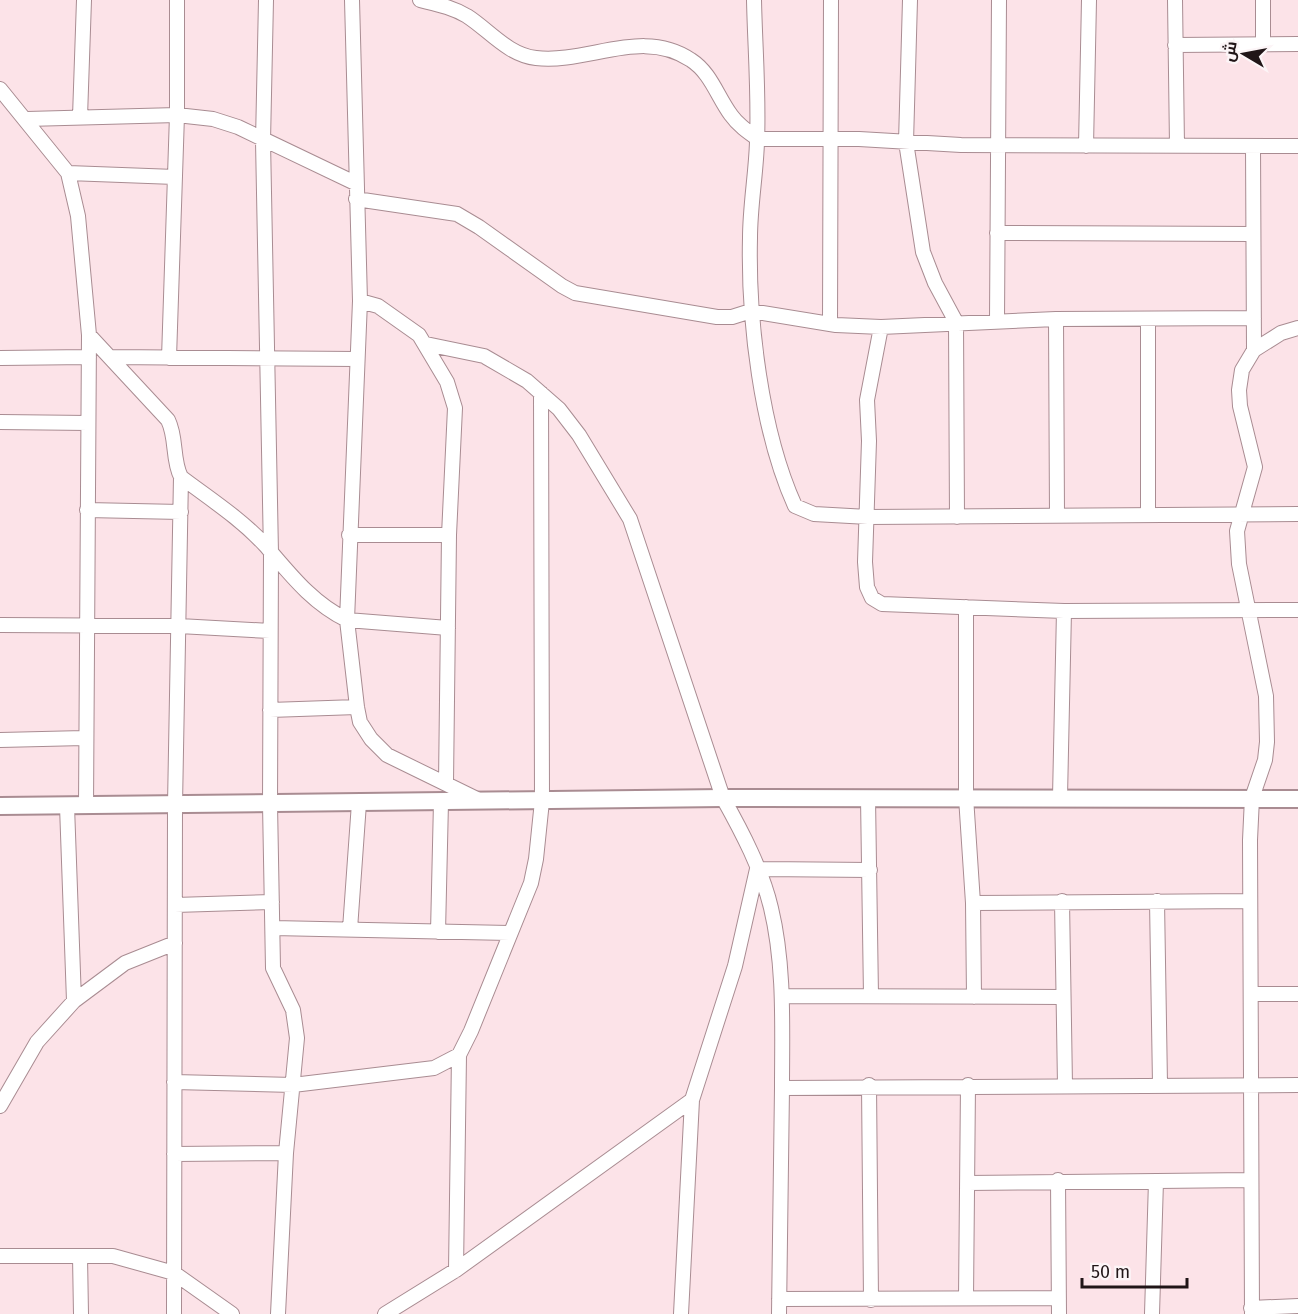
<svg xmlns="http://www.w3.org/2000/svg" width="1298" height="1314" font-family="'Fira Sans',Cairo,sans-serif">
<style>
.lines{fill:none;stroke-linecap:round;stroke-linejoin:round}
.minor-casing{stroke:#a98c92;stroke-width:16}
.tertiary-casing{stroke:#a98c92;stroke-width:20}
.minor{stroke:#fff;stroke-width:14}
.tertiary{stroke:#fff;stroke-width:16}
</style>
<rect width="100%" height="100%" fill="#fce3e8"/>
<g class="lines">
<g class="minor-casing">
<path id="minor" d="M 266,0 L 263,141 L 271,553 L 270,804 L 273,968 L 293,1010 L 297,1038 L 286,1153 L 278,1314
M 352,0 L 360,301 L 347,620 L 357,707 L 360,722 L 371,739 L 387,755 L 481,801
M 420,0 C 436,4 452,7 467,16 C 489,30 508,55 536,58 C 588,64 643,27 691,60 C 711,73 717,96 731,115 C 738,125 748,132 758,139 L 859,139 L 961,145 L 1298,146
M 754,0 C 755,47 759,95 757,142 C 756,174 750,206 750,238 C 748,320 761,431 795,506 L 814,514 L 868,517 L 1298,514
M 910,0 L 906,142 L 923,252 L 935,283 L 956,322 L 957,517
M 1175,0 L 1177,145
M 1263,44 L 1263,0
M 1175,45 L 1298,44
M 0,89 L 68,173 L 78,216 L 89,335 L 86,806
M 80,117 L 84,0
M 27,119 L 177,115 L 213,119 L 238,127 L 355,183
M 1086,146 L 1089,0
M 1253,146 L 1254,350
M 68,173 L 175,177
M 356,199 L 457,214 L 479,227 L 562,286 L 575,293 L 717,317 L 732,317 L 751,311 L 836,325 L 881,327 L 1056,319 L 1254,318
M 997,233 L 1252,234
M 360,301 L 378,306 L 419,335 L 447,382 L 455,408 L 449,535 L 446,783
M 1056,319 L 1057,516
M 997,321 L 999,0
M 830,324 L 831,0
M 881,327 L 867,400 L 869,441 L 865,562 L 867,587 L 872,598 L 882,604 L 1064,611 L 1298,610
M 89,335 L 168,420 C 177,438 172,460 181,477 L 175,805 L 174,1314
M 426,344 L 484,356 L 527,381 L 559,409 L 579,435 L 630,519 L 723,798 C 742,832 762,870 771,908 C 785,966 782,1028 782,1088
M 111,357 L 356,359
M 0,358 L 89,357
M 169,358 L 177,115 L 177,0
M 0,422 L 88,423
M 181,477 C 210,499 240,518 265,545 C 290,574 312,603 347,620 L 448,628
M 87,510 L 181,512
M 1148,515 L 1148,319
M 349,535 L 449,535
M 966,607 L 966,797 L 973,903 L 974,997
M 0,625 L 179,626 L 270,631
M 270,710 L 357,707
M 0,740 L 84,738
M 1060,797 L 1064,611
M 868,798 L 871,996
M 67,806 L 74,1001
M 1062,901 L 1065,1085
M 1157,901 L 1160,1084
M 973,903 L 1250,901
M 175,905 L 272,902
M 273,928 L 509,933
M 350,929 L 359,803
M 438,932 L 441,802
M 1251,994 L 1298,994
M 782,996 L 1062,997
M 174,1082 L 293,1085 L 434,1068 L 459,1055
M 869,1085 L 871,1300
M 0,1106 L 37,1042 L 74,1001 L 125,963 L 175,943
M 174,1154 L 286,1153
M 1058,1180 L 1059,1314
M 967,1183 L 1251,1180
M 0,1256 L 113,1256 L 174,1273 L 232,1314
M 80,1256 L 81,1314
M 456,1270 L 459,1055 L 471,1031 L 531,883 L 536,859 L 542,801 L 541,393
M 966,1298 L 968,1085
M 779,1299 L 1059,1298
M 1251,1308 L 1298,1306
M 385,1314 L 456,1270 L 692,1100
M 681,1314 L 692,1100 L 735,966 L 757,869 L 870,870
M 779,1314 L 782,1088 L 1298,1085
M 1152,1314 L 1156,1181
M 1252,1314 L 1250,840 L 1252,798 L 1265,760 L 1267,742 L 1266,696 L 1239,564 L 1237,531 L 1255,467 L 1240,406 L 1239,390 L 1242,370 L 1254,350 L 1281,333 L 1298,328"/>
</g>
<g class="tertiary-casing">
<path id="tertiary" d="M 0,806 L 723,798 L 1298,799"/>
</g>
<use href="#minor" class="minor"/>
<use href="#tertiary" class="tertiary"/>
</g>
<g transform="translate(1244 54) rotate(280)" stroke="#fcf5f7" stroke-width="4.5" paint-order="stroke">
<path d="M0-4.5L10 22L0 15L-10 22Z" fill="#201517"/>
<text y="-9" font-size="16" font-weight="bold" text-anchor="middle" fill="#201517">ش</text>
</g>
<path d="M1082 1278v9h105v-9" fill="none" stroke="#201517" stroke-width="3"/>
<text x="1091" y="1278" font-size="18" fill="#201517" stroke="#fcf5f7" stroke-width="4.5" paint-order="stroke">50 m</text>
</svg>
